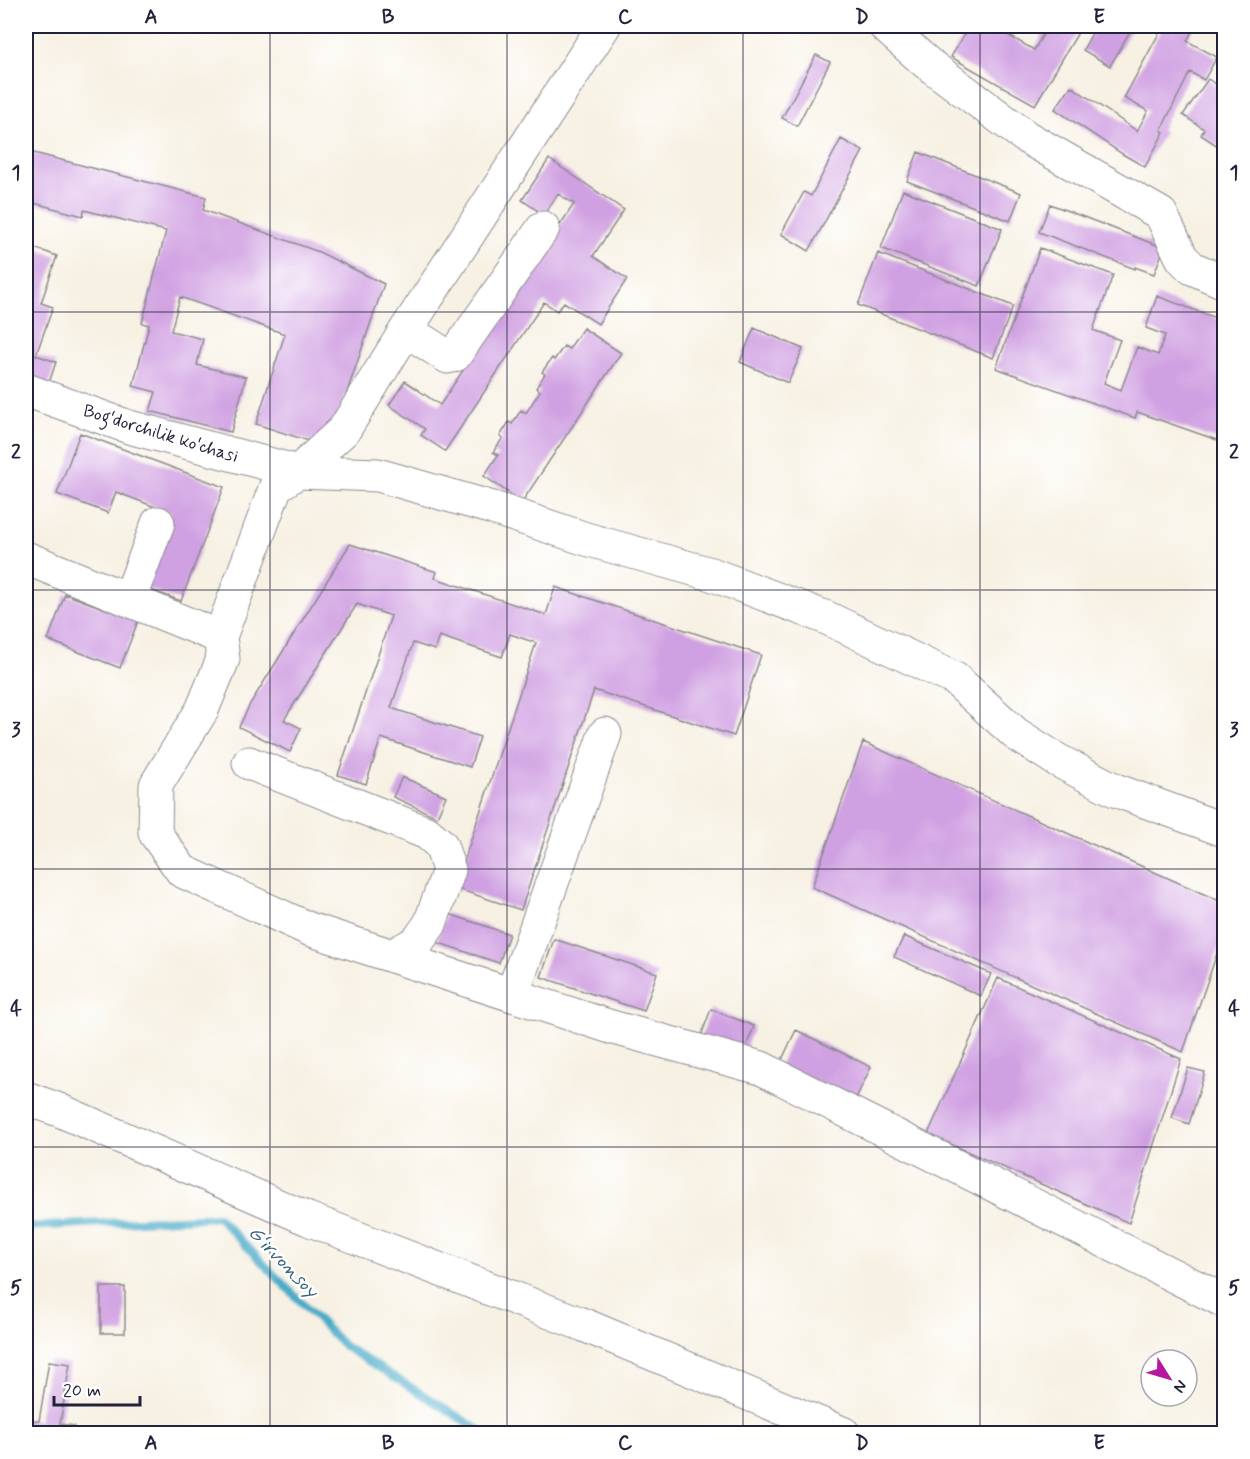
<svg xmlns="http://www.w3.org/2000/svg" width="1250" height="1459" font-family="Mynerve,sans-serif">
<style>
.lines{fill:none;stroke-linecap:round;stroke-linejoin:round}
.stream{stroke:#49acc9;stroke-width:8}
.building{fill:#d0a1e2}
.minor-casing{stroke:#8c8a8f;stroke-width:35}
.minor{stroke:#fff;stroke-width:33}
.grid{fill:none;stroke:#22223b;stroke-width:1.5;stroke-opacity:0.55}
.labels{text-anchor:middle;stroke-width:5;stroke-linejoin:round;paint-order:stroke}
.street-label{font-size:18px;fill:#22223b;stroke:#fff}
.water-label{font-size:20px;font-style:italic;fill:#34607b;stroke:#fff}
.neatline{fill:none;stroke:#22223b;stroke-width:2}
.grid-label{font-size:20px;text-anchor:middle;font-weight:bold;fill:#22223b}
</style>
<rect width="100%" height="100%" fill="#fff"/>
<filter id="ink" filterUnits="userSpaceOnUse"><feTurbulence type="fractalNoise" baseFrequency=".0167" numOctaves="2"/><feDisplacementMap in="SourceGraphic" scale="12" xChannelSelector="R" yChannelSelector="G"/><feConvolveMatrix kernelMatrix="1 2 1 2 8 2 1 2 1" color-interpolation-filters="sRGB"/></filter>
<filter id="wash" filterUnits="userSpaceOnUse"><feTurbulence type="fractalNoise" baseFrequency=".008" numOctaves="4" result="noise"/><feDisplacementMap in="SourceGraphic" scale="24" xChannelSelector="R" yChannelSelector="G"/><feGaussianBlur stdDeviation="1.35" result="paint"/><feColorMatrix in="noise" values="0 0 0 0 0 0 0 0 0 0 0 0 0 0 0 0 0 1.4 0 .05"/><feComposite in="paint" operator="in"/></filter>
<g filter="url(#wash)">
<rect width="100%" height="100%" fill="#f7f1e3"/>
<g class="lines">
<path class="stream" d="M 26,1227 L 218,1217 L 344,1346 L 486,1434"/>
</g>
<g id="blocks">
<path class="building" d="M 969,26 L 992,26 L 1034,50 L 1048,26 L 1082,26 L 1035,105 L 951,57 Z
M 1096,26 L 1133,26 L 1110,66 L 1083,50 Z
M 1163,26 L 1195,26 L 1187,41 L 1217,57 L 1204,80 L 1190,72 L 1161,130 L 1164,132 L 1145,167 L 1124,155 L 1055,109 L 1071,86 L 1137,131 L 1148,111 L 1124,98 Z
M 816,55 L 830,62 L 797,126 L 782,118 Z
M 1208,79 L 1224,90 L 1224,150 L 1201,135 L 1204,129 L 1183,115 Z
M 841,139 L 863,151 L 809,251 L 781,234 L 804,192 L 811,196 Z
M 26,151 L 206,197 L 203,210 L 319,252 L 384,284 L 333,433 L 321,445 L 256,424 L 285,334 L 180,297 L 171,331 L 203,339 L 197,365 L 246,377 L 231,432 L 150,411 L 156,392 L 133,386 L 149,325 L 142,323 L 166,231 L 84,210 L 83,216 L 26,201 Z
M 918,152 L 1021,193 L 1010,221 L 907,181 Z
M 549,159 L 624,210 L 593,256 L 627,279 L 598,324 L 564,302 L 557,311 L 544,302 L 445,451 L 421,435 L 425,429 L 389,405 L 405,381 L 440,405 L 574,204 L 558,194 L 544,215 L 522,200 Z
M 903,190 L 1002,229 L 979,286 L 881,248 Z
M 1050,204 L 1164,248 L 1154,274 L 1135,267 L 1135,269 L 1039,232 Z
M 26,245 L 57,256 L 41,303 L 53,307 L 36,355 L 56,362 L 48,386 L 26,378 Z
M 1040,248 L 1113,275 L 1093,330 L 1120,340 L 1104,383 L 1121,390 L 1137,347 L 1158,355 L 1165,335 L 1146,328 L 1157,296 L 1224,321 L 1224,421 L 1217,440 L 1137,412 L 1135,418 L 996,368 Z
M 878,253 L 1013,306 L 993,358 L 858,305 Z
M 583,328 L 621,353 L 522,502 L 484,476 L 498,455 L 493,452 L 503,438 L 500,436 L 509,422 L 512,424 L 521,410 L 526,413 L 540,391 L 536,388 L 545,374 L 542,372 L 552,358 L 554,360 L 564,346 L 569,349 Z
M 754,328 L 803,349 L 788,383 L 740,362 Z
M 80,433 L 224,487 L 181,601 L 143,587 L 171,513 L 116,492 L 108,513 L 57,494 Z
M 350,544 L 437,572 L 435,578 L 546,615 L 555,587 L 761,655 L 734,736 L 594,690 L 521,910 L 455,888 L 536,643 L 510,634 L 502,657 L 439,636 L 435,650 L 413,643 L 391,708 L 480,737 L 470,767 L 381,738 L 366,784 L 338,775 L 391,616 L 357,604 L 284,720 L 301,728 L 290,752 L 239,727 L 250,704 Z
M 65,594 L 138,621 L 120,668 L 48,640 Z
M 863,742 L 1224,903 L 1224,933 L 1183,1052 L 812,887 Z
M 402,777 L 446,796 L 437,817 L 393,797 Z
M 446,913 L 509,934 L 499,963 L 436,942 Z
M 904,936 L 991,974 L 981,996 L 894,957 Z
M 554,939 L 657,973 L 644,1011 L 541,977 Z
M 998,978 L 1181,1059 L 1129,1223 L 928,1134 Z
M 711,1009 L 754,1026 L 744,1052 L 701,1036 Z
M 796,1030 L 871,1067 L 854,1102 L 779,1066 Z
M 1188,1068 L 1205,1072 L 1189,1124 L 1172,1118 Z
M 101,1287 L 125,1287 L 125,1333 L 101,1333 Z
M 49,1361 L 70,1364 L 60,1424 L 74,1426 L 73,1434 L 26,1434 L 26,1419 L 39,1421 Z"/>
</g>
</g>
<g filter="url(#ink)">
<use href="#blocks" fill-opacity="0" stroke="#8c8a8f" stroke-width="1.5"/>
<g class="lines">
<g class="minor-casing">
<path id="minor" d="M 604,26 L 406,330 L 344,430 L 298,472 L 276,486 L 220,637 L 223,659 L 202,710 L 156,785 L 155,833 L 182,871 L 309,929 L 611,1027 L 761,1068 L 1224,1301
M 885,26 L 927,63 L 1026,137 L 1161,214 L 1182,258 L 1192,268 L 1224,282
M 406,330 L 448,357 L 455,355 L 543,228
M 26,390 L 129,427 L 298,472 L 378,475 L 493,508 L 586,539 L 711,574 L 827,618 L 955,679 L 1016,734 L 1057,760 L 1115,790 L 1224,830
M 26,558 L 220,637
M 129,600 L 158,523
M 249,763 L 427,833 L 441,845 L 449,870 L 430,924 L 417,942 L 392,956
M 512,995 L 605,734
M 26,1098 L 59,1110 L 308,1219 L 584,1325 L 844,1434"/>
</g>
<use href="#minor" class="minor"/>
</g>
</g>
<path class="grid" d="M 270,26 L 270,1434M 507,26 L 507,1434M 743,26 L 743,1434M 980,26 L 980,1434M 26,312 L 1224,312M 26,590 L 1224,590M 26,869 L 1224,869M 26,1147 L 1224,1147"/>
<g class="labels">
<g class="street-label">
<text transform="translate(161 433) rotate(17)" y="6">Bogʻdorchilik koʻchasi</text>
</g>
<g class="water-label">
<text transform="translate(284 1261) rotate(46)" y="7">G‘irvonsoy</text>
</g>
</g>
<rect width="1250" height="1459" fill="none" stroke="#fff" stroke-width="66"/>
<g transform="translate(1169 1378) rotate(127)"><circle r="28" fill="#ffffff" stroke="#a7a7b1" stroke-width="1.5"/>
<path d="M0-4.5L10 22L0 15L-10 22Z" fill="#b5179e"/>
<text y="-9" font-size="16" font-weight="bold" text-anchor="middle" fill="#22223b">N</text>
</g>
<path d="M54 1396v9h86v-9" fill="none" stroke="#22223b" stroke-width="3"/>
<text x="63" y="1396" font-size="18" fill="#22223b" stroke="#ffffff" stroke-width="4.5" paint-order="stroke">20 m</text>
<rect x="33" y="33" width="1184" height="1393" class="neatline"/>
<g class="grid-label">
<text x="151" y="23">A</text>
<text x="388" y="23">B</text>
<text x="625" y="23">C</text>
<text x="862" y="23">D</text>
<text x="1099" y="23">E</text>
<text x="16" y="179">1</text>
<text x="1234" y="179">1</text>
<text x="16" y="458">2</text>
<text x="1234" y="458">2</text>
<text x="16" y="736">3</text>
<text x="1234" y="736">3</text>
<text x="16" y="1015">4</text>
<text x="1234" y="1015">4</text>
<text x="16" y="1294">5</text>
<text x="1234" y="1294">5</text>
<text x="151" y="1449">A</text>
<text x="388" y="1449">B</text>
<text x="625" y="1449">C</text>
<text x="862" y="1449">D</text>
<text x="1099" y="1449">E</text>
</g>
</svg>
